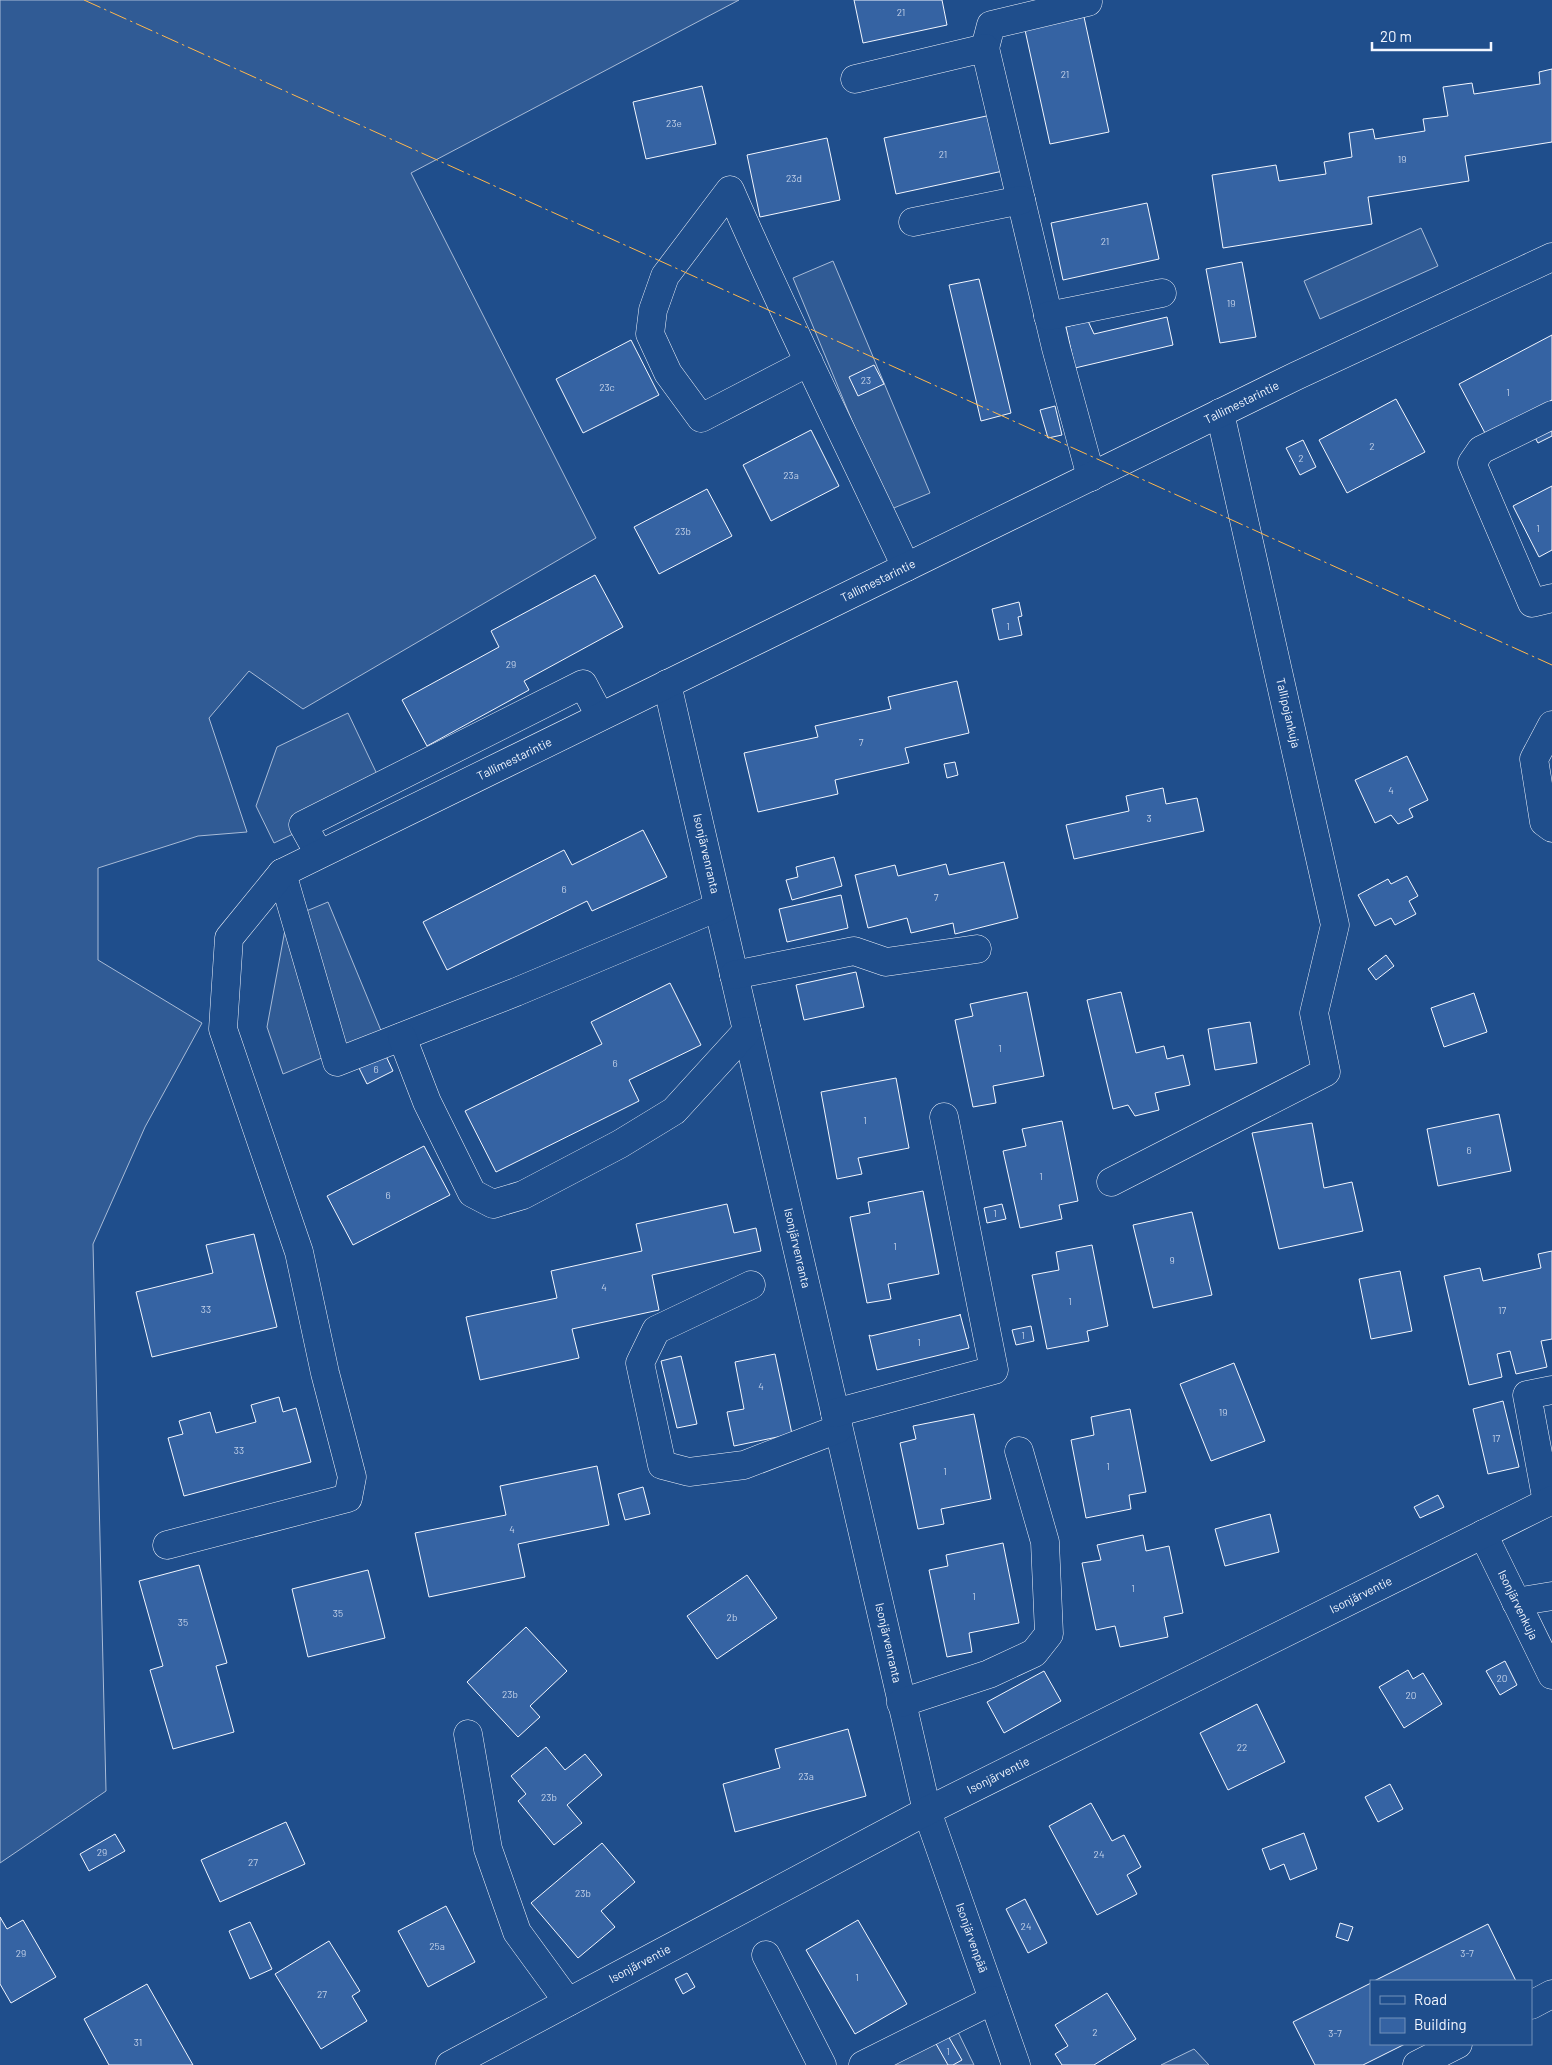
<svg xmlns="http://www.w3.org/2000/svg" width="1552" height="2065" font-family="Barlow,sans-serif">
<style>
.built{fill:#305b95;stroke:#a8bbd7}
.building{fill:#3563a3;stroke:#f2f6ff}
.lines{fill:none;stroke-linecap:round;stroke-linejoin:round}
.minor-casing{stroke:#f2f6ff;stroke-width:29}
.minor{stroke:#1f4e8c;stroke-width:28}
.power{stroke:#ffb74d;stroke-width:1;stroke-dasharray:18 4 2.5 4;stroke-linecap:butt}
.labels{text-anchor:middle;stroke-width:4;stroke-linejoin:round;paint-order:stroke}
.number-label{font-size:10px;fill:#c3d1e8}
.street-label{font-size:12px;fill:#f2f6ff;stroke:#1f4e8c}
</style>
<rect width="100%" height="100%" fill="#1f4e8c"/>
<path class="built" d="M 0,0 L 739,0 L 411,173 L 596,538 L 303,709 L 249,671 L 209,718 L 247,832 L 198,836 L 98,868 L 98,960 L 202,1023 L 145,1127 L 93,1244 L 106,1791 L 0,1863 Z
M 1421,228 L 1438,266 L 1320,319 L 1304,281 Z
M 833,261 L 930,493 L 889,510 L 793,278 Z
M 348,713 L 385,791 L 274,843 L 256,806 L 277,747 Z
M 328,902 L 382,1033 L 283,1074 L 267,1027 L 287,919 Z
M 957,2030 L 974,2065 L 884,2065 Z
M 1194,2049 L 1209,2065 L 1161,2065 Z"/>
<path class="building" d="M 854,0 L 942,0 L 947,25 L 863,43 Z
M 1084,17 L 1109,132 L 1050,144 L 1025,30 Z
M 1552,69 L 1552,142 L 1465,156 L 1469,181 L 1368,197 L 1372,224 L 1223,248 L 1212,175 L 1276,165 L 1279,181 L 1326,174 L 1324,162 L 1352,157 L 1349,133 L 1373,129 L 1375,139 L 1425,131 L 1423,119 L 1448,116 L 1443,87 L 1472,83 L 1474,94 L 1540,84 L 1539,72 Z
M 702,86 L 716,144 L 646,159 L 633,102 Z
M 991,115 L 1003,171 L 896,194 L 884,138 Z
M 827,138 L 840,200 L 760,217 L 747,155 Z
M 1147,203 L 1159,259 L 1063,280 L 1051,223 Z
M 1242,262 L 1256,337 L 1220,343 L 1206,269 Z
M 979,279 L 1011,413 L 981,421 L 949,285 Z
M 1167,317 L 1173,345 L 1075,368 L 1066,327 L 1088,321 L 1094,334 Z
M 1552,335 L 1552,400 L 1486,435 L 1459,384 Z
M 631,340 L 659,395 L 583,433 L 556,379 Z
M 874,365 L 884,384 L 858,396 L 849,377 Z
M 1396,399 L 1425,452 L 1347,493 L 1319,440 Z
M 1055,406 L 1062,435 L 1048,438 L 1040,410 Z
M 1552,422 L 1552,436 L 1538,443 L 1532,432 Z
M 811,430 L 839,486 L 771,521 L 743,465 Z
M 1303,440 L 1316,467 L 1300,475 L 1286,448 Z
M 1552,486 L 1552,550 L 1539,557 L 1513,506 Z
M 707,489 L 732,536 L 659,574 L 634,527 Z
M 595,575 L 623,627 L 524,681 L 529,690 L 427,746 L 402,700 L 499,647 L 491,631 Z
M 1019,602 L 1022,616 L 1018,617 L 1022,635 L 999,640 L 992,609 Z
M 957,681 L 969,733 L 905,748 L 909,763 L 835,780 L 838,794 L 758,812 L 744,753 L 818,737 L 815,726 L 891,709 L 888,697 Z
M 1407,756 L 1428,800 L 1409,809 L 1413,817 L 1398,824 L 1391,815 L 1375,823 L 1355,780 Z
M 955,762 L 958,775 L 947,778 L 944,764 Z
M 1163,788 L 1166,804 L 1197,798 L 1204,831 L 1074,859 L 1066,825 L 1129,811 L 1126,796 Z
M 643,830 L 667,877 L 592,911 L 587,901 L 447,970 L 423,922 L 564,850 L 572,865 Z
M 834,857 L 842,886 L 792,900 L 786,880 L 798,877 L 796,867 Z
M 1004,862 L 1018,918 L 955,934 L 953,923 L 911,933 L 907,918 L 868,928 L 855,875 L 895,865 L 898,876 L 946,864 L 949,875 Z
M 1407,876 L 1418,896 L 1409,901 L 1416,914 L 1395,925 L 1391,918 L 1375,926 L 1358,895 L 1388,879 L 1391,884 Z
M 841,895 L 848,928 L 787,942 L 779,909 Z
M 1386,955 L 1394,966 L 1376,980 L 1368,969 Z
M 856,972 L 864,1007 L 804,1020 L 796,985 Z
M 670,983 L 701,1045 L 629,1080 L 639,1101 L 496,1172 L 465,1111 L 602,1044 L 591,1022 Z
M 1027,992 L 1044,1076 L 993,1086 L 996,1103 L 973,1107 L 955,1020 L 973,1016 L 970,1004 Z
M 1121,992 L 1136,1053 L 1164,1046 L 1167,1059 L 1183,1055 L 1190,1085 L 1155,1093 L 1159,1110 L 1135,1116 L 1128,1105 L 1113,1109 L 1087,1000 Z
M 1474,993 L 1487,1032 L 1444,1047 L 1431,1008 Z
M 1250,1022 L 1257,1063 L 1215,1070 L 1208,1029 Z
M 385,1054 L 393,1071 L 367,1084 L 359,1068 Z
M 896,1078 L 909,1148 L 858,1158 L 862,1174 L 837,1179 L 821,1092 Z
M 1499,1114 L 1511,1171 L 1438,1186 L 1427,1129 Z
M 1062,1121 L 1078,1201 L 1059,1205 L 1062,1219 L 1020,1228 L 1003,1151 L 1026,1146 L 1022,1129 Z
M 1312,1123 L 1324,1188 L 1352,1182 L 1363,1231 L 1279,1249 L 1252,1133 Z
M 424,1146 L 450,1195 L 353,1245 L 327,1196 Z
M 923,1191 L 939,1274 L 888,1284 L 891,1299 L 867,1303 L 850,1217 L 870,1213 L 868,1202 Z
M 727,1204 L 734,1233 L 756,1228 L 761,1251 L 652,1275 L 659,1310 L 572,1329 L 579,1358 L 480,1380 L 466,1317 L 557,1298 L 551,1271 L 642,1251 L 636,1224 Z
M 1002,1204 L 1006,1219 L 987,1223 L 984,1208 Z
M 1192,1212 L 1212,1295 L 1153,1308 L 1133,1225 Z
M 254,1234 L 277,1327 L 152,1357 L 136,1292 L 213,1273 L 206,1245 Z
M 1092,1245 L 1108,1326 L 1087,1331 L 1089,1341 L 1047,1349 L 1032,1275 L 1059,1270 L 1056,1252 Z
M 1552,1251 L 1552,1339 L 1541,1341 L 1547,1367 L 1516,1374 L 1510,1351 L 1497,1354 L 1502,1377 L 1469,1385 L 1444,1276 L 1480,1268 L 1483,1281 L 1541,1268 L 1538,1254 Z
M 1400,1271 L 1412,1331 L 1371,1339 L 1359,1279 Z
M 960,1314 L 969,1348 L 877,1370 L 869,1335 L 871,1336 L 960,1315 Z
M 1031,1326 L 1034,1341 L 1016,1345 L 1012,1330 Z
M 775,1354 L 792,1434 L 734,1446 L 727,1412 L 744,1409 L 735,1362 Z
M 681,1356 L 697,1424 L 677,1428 L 661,1361 Z
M 1234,1363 L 1265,1441 L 1211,1461 L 1180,1384 Z
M 279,1397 L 283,1412 L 296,1408 L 311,1462 L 184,1496 L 168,1438 L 183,1434 L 179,1421 L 210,1412 L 216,1433 L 256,1422 L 251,1405 Z
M 1503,1401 L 1519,1467 L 1488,1474 L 1473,1409 Z
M 1130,1409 L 1146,1492 L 1129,1495 L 1131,1509 L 1086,1518 L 1071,1440 L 1094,1435 L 1091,1417 Z
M 974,1414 L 991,1499 L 941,1509 L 944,1524 L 918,1529 L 900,1443 L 916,1439 L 913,1426 Z
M 597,1466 L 609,1525 L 518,1544 L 525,1577 L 429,1597 L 415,1533 L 506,1515 L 500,1486 Z
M 643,1487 L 650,1514 L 625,1520 L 618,1494 Z
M 1438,1495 L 1444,1507 L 1420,1518 L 1414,1507 Z
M 1270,1514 L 1279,1552 L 1225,1566 L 1215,1529 Z
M 1143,1535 L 1146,1551 L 1169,1546 L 1183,1613 L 1164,1617 L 1168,1637 L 1120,1647 L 1115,1626 L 1096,1630 L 1082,1563 L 1101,1560 L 1097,1545 Z
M 1003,1543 L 1019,1623 L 969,1633 L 972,1652 L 947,1657 L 929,1570 L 948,1566 L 946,1555 Z
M 199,1565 L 227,1663 L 216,1666 L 234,1732 L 173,1749 L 150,1670 L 163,1666 L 139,1581 Z
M 368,1570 L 385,1638 L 308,1657 L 292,1589 Z
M 747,1575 L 777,1618 L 717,1659 L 687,1616 Z
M 526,1627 L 567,1671 L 530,1706 L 540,1717 L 518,1737 L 467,1682 Z
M 1505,1661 L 1517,1685 L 1500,1695 L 1486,1671 Z
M 1408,1670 L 1413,1679 L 1423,1673 L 1442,1704 L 1404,1728 L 1379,1687 Z
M 1044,1671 L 1061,1701 L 1004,1733 L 987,1702 Z
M 1257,1704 L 1285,1762 L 1228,1790 L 1200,1733 Z
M 848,1729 L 866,1796 L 735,1832 L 723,1784 L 780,1768 L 775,1749 Z
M 546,1747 L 565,1770 L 585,1754 L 602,1775 L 567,1805 L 582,1823 L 554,1845 L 518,1801 L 526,1794 L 511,1776 Z
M 1390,1784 L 1403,1809 L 1378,1822 L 1365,1797 Z
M 1091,1803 L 1112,1841 L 1124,1835 L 1141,1867 L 1127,1875 L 1137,1894 L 1097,1915 L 1049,1826 Z
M 286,1822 L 305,1864 L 220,1902 L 201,1860 Z
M 1304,1833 L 1317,1869 L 1290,1880 L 1284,1864 L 1270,1870 L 1262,1849 Z
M 115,1834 L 125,1851 L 89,1871 L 80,1854 Z
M 602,1843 L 635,1882 L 601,1911 L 615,1927 L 578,1958 L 531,1903 Z
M 1025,1899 L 1047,1943 L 1028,1953 L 1006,1909 Z
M 446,1906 L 475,1962 L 428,1987 L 398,1931 Z
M 0,1917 L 7,1929 L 23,1920 L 56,1977 L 11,2003 L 0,1984 Z
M 858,1920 L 907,2004 L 855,2034 L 806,1950 Z
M 250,1922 L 272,1969 L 250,1979 L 229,1931 Z
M 1340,1923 L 1353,1927 L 1348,1941 L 1336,1937 Z
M 1488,1924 L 1516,1981 L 1374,1981 Z
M 329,1941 L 360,1991 L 352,1996 L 367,2021 L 321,2049 L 275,1974 Z
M 687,1973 L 695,1987 L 683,1994 L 675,1979 Z
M 1371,1983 L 1371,2044 L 1405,2044 L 1363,2065 L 1315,2065 L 1293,2022 Z
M 147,1984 L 193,2065 L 109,2065 L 84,2019 Z
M 1107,1993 L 1136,2039 L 1094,2065 L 1062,2065 L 1055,2054 L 1068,2046 L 1055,2025 Z
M 947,2034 L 962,2060 L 953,2065 L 948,2065 L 935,2042 Z"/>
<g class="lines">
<g class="minor-casing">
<g id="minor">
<path d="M 985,48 L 991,25 L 1088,2"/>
<path d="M 855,79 L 985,48 L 1056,348 L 1091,477"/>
<path d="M 913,222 L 1021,200"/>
<path d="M 1048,316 L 1162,293"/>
<path d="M 809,362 L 701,418 L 668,373 L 650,334 L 653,310 L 665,276 L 730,190 C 785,317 847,441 906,567"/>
<path d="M 1552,415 L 1481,450 L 1472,463 L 1532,603 L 1552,598"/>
<path id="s1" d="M 667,684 L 927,1811 L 1016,2065"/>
<path d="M 1552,725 L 1534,759 L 1544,822 L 1552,828"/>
<path d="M 319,854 L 303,825 L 583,684 L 600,716"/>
<path d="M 282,873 L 337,1062 L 516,992 L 718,907"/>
<path d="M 734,975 L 854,951 L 886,962 L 977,949"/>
<path d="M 402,1037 L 427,1102 L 472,1193 L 493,1204 L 523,1195 L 620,1144 L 674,1111 L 747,1031"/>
<path d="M 1111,1182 L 1326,1072 L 1314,1013 L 1335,925 L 1220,413"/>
<path d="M 751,1285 L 656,1330 L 640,1363 L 662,1465 L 689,1472 L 744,1465 L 838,1429"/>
<path d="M 835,1413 L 994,1370 L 944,1117"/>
<path d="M 1547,1502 L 1527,1395 L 1552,1390"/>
<path id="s2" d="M 1483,1534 L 1552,1675"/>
<path id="s3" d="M 167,1545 L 348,1498 L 352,1477 L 325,1373 L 299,1252 L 223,1029 L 229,938 L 282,873 L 1296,376 L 1552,257"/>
<path d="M 1516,1602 L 1552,1596"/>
<path d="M 901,1703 L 989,1674 L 1034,1653 L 1049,1634 L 1045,1542 L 1019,1451"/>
<path d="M 468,1734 L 488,1849 L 517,1932 L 568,2002"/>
<path d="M 766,1955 L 822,2065"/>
<path d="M 1531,2005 L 1552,1994"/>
<path id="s4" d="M 450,2065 L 927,1811 L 1552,1500"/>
<path d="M 863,2065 L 993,2000"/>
<path d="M 1417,2065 L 1458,2044"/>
</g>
</g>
<use href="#minor" class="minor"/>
<path class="power" d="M 84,0 L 1552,665"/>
</g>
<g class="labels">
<g class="number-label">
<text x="901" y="16">21</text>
<text x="1065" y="78">21</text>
<text x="674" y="127">23e</text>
<text x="943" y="158">21</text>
<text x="1402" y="163">19</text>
<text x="794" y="182">23d</text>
<text x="1105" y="245">21</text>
<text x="1231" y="307">19</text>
<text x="866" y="384">23</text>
<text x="607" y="391">23c</text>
<text x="1508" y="396">1</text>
<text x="1372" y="450">2</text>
<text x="1301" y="462">2</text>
<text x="791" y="479">23a</text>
<text x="1538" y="532">1</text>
<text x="683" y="535">23b</text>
<text x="1008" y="630">1</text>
<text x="511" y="668">29</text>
<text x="861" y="746">7</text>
<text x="1391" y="794">4</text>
<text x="1149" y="822">3</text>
<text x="564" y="893">6</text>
<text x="936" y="901">7</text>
<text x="1000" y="1052">1</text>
<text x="615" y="1067">6</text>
<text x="376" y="1073">6</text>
<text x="865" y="1124">1</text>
<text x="1469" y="1154">6</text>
<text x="1041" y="1180">1</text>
<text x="388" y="1199">6</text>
<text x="995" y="1217">1</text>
<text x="895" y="1250">1</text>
<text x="1172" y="1264">9</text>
<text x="604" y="1291">4</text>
<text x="1070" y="1305">1</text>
<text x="206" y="1313">33</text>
<text x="1502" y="1314">17</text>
<text x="1023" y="1339">1</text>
<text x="919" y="1346">1</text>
<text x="761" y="1390">4</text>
<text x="1223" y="1416">19</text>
<text x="1496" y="1442">17</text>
<text x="239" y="1454">33</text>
<text x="1108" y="1470">1</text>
<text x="945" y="1475">1</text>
<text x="512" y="1533">4</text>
<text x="1133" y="1592">1</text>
<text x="974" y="1600">1</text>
<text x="338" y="1617">35</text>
<text x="732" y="1621">2b</text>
<text x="183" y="1626">35</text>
<text x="1502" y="1682">20</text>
<text x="510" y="1698">23b</text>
<text x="1411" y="1699">20</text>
<text x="1242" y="1751">22</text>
<text x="806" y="1780">23a</text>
<text x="549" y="1801">23b</text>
<text x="102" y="1856">29</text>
<text x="1099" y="1858">24</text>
<text x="253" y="1866">27</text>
<text x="583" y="1897">23b</text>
<text x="1026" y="1930">24</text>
<text x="437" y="1950">25a</text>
<text x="21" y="1957">29</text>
<text x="1467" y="1957">3-7</text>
<text x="857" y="1981">1</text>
<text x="322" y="1998">27</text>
<text x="1095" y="2036">2</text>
<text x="1335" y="2037">3-7</text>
<text x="138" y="2046">31</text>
<text x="948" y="2055">1</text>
</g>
<g class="street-label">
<text dy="4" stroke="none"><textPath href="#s3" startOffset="1919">Tallimestarintie</textPath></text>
<text dy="4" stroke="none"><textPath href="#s3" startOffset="1514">Tallimestarintie</textPath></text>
<text transform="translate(1288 713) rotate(77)" y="4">Tallipojankuja</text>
<text dy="4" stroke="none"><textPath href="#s3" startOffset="1109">Tallimestarintie</textPath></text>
<text dy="4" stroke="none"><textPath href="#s1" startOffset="174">Isonjärvenranta</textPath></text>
<text dy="4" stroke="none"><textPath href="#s1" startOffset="579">Isonjärvenranta</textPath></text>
<text dy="4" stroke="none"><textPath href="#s4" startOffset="1025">Isonjärventie</textPath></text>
<text dy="4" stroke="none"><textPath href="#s2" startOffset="79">Isonjärvenkuja</textPath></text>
<text dy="4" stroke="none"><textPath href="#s1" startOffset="984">Isonjärvenranta</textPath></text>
<text dy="4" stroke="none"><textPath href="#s4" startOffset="620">Isonjärventie</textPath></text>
<text dy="4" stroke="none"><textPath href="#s1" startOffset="1291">Isonjärvenpää</textPath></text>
<text dy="4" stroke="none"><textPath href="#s4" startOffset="215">Isonjärventie</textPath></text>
</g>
</g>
<rect x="1370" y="1980" width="162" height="65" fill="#1f4e8c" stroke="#7391ba"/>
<rect x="1380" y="1996" width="25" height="8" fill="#1f4e8c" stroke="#7391ba"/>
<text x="1414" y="2005" font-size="15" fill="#f2f6ff">Road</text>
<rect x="1380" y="2018" width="25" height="15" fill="#3563a3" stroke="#7391ba"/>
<text x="1414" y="2030" font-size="15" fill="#f2f6ff">Building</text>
<path d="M1372 42v8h119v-8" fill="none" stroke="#f2f6ff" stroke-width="2.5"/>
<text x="1380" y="42" font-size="15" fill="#f2f6ff" stroke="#1f4e8c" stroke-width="4" paint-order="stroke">20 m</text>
</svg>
